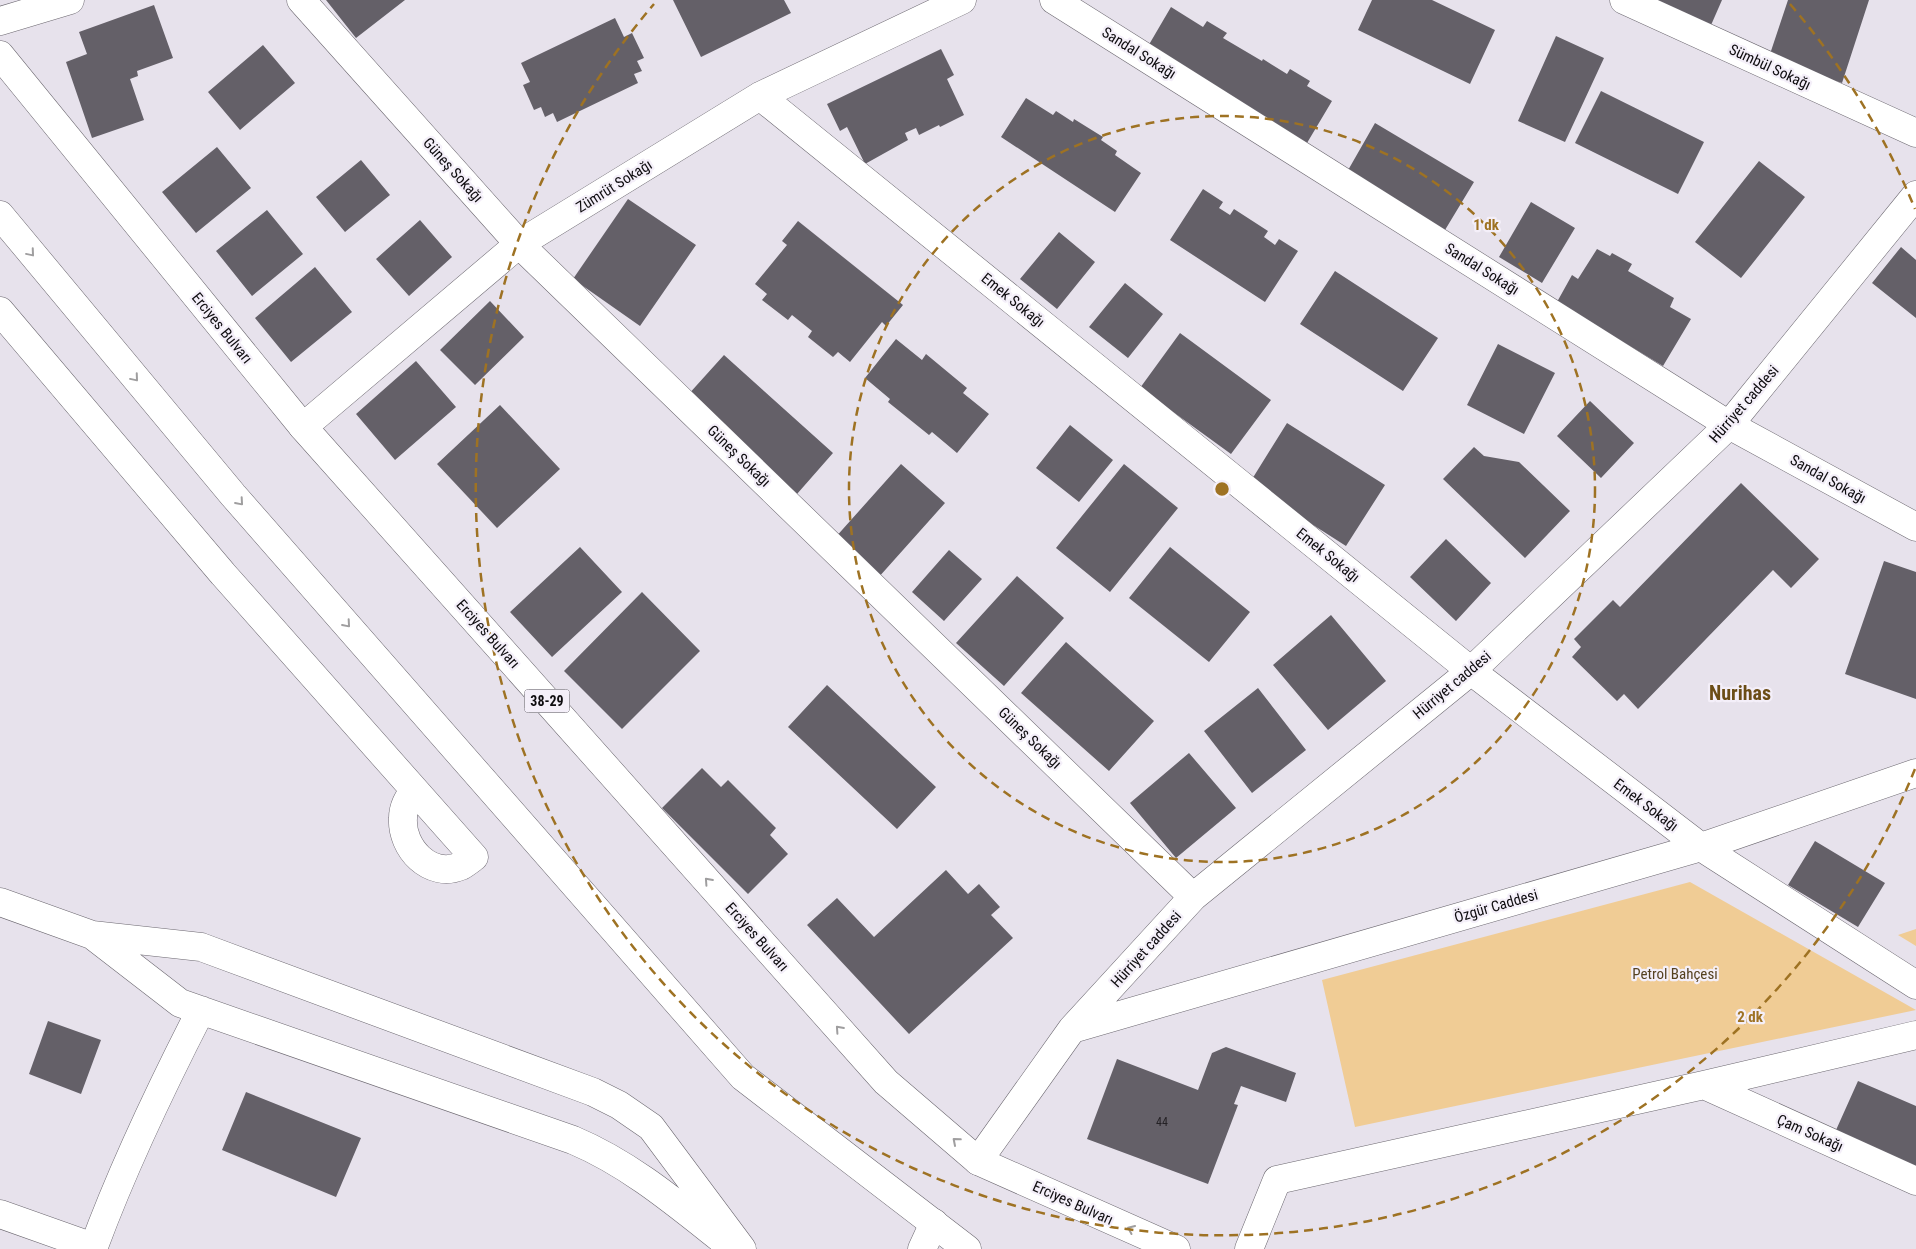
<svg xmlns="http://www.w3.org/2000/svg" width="1916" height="1249" font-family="'Roboto Condensed',sans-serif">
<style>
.green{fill:#f0cc95}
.building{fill:#646068}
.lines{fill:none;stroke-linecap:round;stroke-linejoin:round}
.street-casing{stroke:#6c6870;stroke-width:29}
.highway-casing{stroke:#6c6870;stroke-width:29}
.street{stroke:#fff;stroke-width:28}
.highway{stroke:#fff;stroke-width:28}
.oneway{stroke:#9f9e9f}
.ring{fill:none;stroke:#9e7223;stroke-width:2.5;stroke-dasharray:9 6}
.labels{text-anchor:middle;stroke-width:4.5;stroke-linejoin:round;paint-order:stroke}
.number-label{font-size:12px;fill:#242125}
.shield{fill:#f4eff9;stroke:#535055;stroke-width:1}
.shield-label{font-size:14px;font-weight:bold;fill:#0e0c0f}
.street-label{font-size:15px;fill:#0e0c0f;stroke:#f4eff9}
.park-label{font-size:15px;fill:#554120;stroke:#f4eff9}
.district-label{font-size:20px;font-weight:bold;fill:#6b4d16;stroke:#f4eff9}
.centre{fill:#9e7223;stroke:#f4eff9;stroke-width:2.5}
.ring-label{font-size:15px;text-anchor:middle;font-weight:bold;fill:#9e7223;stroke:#f4eff9;stroke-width:4.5;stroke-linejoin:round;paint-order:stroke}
</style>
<rect width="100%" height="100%" fill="#e7e2ec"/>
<path class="green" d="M 1690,882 L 1916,1010 L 1355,1127 L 1322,980 Z
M 1916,929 L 1916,946 L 1898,935 Z"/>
<path class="building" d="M 326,0 L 405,0 L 356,38 Z
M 673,0 L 784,0 L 791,13 L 701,57 Z
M 1372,0 L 1432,0 L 1495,30 L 1470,84 L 1358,30 Z
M 1635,0 L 1722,0 L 1708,32 Z
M 1788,0 L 1869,0 L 1842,83 L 1768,60 Z
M 154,5 L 173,58 L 137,71 L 138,76 L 130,79 L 144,120 L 92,138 L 66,62 L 87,54 L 79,32 Z
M 1171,7 L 1203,27 L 1207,21 L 1227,33 L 1223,38 L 1262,61 L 1263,59 L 1287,74 L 1290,69 L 1310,81 L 1307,86 L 1332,101 L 1307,143 L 1147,48 Z
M 615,18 L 624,37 L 632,33 L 644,58 L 637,61 L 642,71 L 634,74 L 638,83 L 557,122 L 553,113 L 545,117 L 541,107 L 534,110 L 523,85 L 530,82 L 521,63 Z
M 1556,36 L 1604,58 L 1565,142 L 1518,121 Z
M 263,45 L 295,83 L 240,130 L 208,92 Z
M 941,49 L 954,75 L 947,79 L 964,115 L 940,127 L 939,125 L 919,135 L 916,128 L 905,133 L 908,140 L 865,164 L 847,127 L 840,131 L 827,104 Z
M 1601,91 L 1704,142 L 1678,194 L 1575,143 Z
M 1026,98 L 1053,115 L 1056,111 L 1073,122 L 1074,119 L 1103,137 L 1101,140 L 1117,151 L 1115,155 L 1141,173 L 1115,212 L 1001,137 Z
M 1375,123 L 1474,182 L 1445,230 L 1347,172 Z
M 217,147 L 251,188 L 196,233 L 162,192 Z
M 361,160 L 390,195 L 345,232 L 316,197 Z
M 1759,161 L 1805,197 L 1741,278 L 1695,242 Z
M 1203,189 L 1223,202 L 1219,208 L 1230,215 L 1234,209 L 1268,231 L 1264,237 L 1275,245 L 1279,239 L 1298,251 L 1265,302 L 1170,240 Z
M 628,199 L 696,245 L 640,326 L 573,279 Z
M 1531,202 L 1575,228 L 1542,283 L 1499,257 Z
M 267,210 L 303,254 L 252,296 L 216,251 Z
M 420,220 L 452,257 L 409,296 L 376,259 Z
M 798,221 L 903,305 L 886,326 L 882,322 L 850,362 L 838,352 L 833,357 L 808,337 L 812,331 L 792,315 L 788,320 L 762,300 L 767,294 L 755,284 L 787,245 L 782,241 Z
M 1059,232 L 1095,262 L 1057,309 L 1020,279 Z
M 1901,247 L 1916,260 L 1916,318 L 1872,283 Z
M 1597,249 L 1610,256 L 1612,253 L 1632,264 L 1628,271 L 1674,298 L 1670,307 L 1691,319 L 1663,366 L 1557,302 L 1572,275 L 1578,279 Z
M 315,267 L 352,312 L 291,362 L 255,318 Z
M 1335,271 L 1438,338 L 1403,391 L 1300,324 Z
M 1125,283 L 1163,314 L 1128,358 L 1089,327 Z
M 490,301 L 524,337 L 475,385 L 440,350 Z
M 1180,333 L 1271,400 L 1231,454 L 1140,388 Z
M 896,339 L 922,360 L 926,354 L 967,388 L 963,393 L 989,414 L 957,453 L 932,432 L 929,435 L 888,402 L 890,399 L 865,378 Z
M 1498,344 L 1555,373 L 1524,434 L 1467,405 Z
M 724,355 L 833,453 L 797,494 L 687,396 Z
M 416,361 L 456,407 L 395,460 L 356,414 Z
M 1590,401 L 1634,443 L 1601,478 L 1557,436 Z
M 500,405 L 560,469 L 497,528 L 437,464 Z
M 1287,423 L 1385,485 L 1346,546 L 1249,484 Z
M 1070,425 L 1113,460 L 1079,502 L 1036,468 Z
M 1474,447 L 1484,456 L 1519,462 L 1570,511 L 1525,558 L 1443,479 Z
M 901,464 L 945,503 L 878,578 L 834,539 Z
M 1124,464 L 1178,508 L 1110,592 L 1056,548 Z
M 1741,483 L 1819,559 L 1791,588 L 1773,570 L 1638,709 L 1624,694 L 1617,701 L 1572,657 L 1581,647 L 1574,639 L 1613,600 L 1620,607 Z
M 1446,539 L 1491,583 L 1456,621 L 1410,577 Z
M 580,547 L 622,592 L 552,657 L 510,612 Z
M 1170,547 L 1250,612 L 1209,662 L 1129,598 Z
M 949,550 L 982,579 L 944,621 L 912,592 Z
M 1884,561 L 1916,572 L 1916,699 L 1845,674 Z
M 1017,576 L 1064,618 L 1004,686 L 956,643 Z
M 642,592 L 700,651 L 622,729 L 564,671 Z
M 1331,615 L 1386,681 L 1328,730 L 1273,665 Z
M 1066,642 L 1154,721 L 1109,771 L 1021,693 Z
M 827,685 L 936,787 L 897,829 L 788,727 Z
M 1258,688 L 1306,750 L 1252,793 L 1204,731 Z
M 1189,753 L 1236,808 L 1176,858 L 1130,803 Z
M 702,768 L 721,787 L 728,780 L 776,828 L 770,835 L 788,854 L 748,894 L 662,808 Z
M 1815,841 L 1885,883 L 1858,927 L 1788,885 Z
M 946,870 L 968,894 L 979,884 L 1000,907 L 991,915 L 1013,938 L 909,1034 L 807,925 L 837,898 L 874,937 Z
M 48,1021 L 101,1040 L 81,1094 L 29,1074 Z
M 1226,1047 L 1296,1073 L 1286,1102 L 1241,1086 L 1234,1104 L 1238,1105 L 1208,1184 L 1087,1139 L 1117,1059 L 1198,1090 L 1212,1053 Z
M 1858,1081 L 1916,1106 L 1916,1176 L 1832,1139 Z
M 246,1092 L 361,1138 L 336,1197 L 222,1150 Z"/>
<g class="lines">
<g class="street-casing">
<path id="street" d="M 301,0 L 519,244 L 1193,897
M 1054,0 L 1729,425 L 1916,527
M 1624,0 L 1916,133
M 0,21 L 70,0
M 760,96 L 1471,671 L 1701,847 L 1916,985
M 0,311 L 223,574 L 474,857 C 470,860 465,864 461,866 C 430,879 401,848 403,818 C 403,807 408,799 414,790
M 303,427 L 519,244 L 760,96 L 962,0
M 0,902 L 92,935 L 201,947 L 593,1092 L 619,1105 L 651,1127 L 742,1249
M 92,935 L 180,1003 L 573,1140 C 630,1164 677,1204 725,1242
M 1072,1029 L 1701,847 L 1916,773
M 1704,1085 L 1916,1181
M 978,1161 L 1072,1029 L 1193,897 L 1471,671 L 1729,425 L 1916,195
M 0,1214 L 93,1247
M 93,1249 C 123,1167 161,1088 201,1010
M 922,1249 L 934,1223
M 1249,1249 L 1277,1180 L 1704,1085 L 1916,1035"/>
</g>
<g class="highway-casing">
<path id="highway" d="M 0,55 L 303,427 L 886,1082 L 978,1161 L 1176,1249
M 0,215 L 233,495 L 743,1077 L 967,1249"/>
</g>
<use href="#street" class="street"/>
<use href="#highway" class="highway"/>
</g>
<defs><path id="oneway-chevron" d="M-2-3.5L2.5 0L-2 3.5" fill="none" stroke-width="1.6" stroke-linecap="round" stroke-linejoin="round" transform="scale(1.25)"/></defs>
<g class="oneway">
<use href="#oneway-chevron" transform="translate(31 253) rotate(50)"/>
<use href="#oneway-chevron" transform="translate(135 378) rotate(50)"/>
<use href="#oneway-chevron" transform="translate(240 502) rotate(49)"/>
<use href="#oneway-chevron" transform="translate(347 624) rotate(49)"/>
<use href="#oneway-chevron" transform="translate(708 881) rotate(-132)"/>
<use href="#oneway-chevron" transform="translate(839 1029) rotate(-132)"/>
<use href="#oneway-chevron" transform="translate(956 1141) rotate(-139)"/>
<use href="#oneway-chevron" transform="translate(1131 1229) rotate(-156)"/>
</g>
<g class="ring">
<circle cx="1222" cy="489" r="373"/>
<path d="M1915 769A747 747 0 1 1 654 4M1790 4A747 747 0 0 1 1915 209"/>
</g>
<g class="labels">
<g class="number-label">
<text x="1162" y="1126">44</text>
</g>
<rect class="shield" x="524.5" y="689.5" width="45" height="23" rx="4"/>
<g class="shield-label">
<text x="547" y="706">38-29</text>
</g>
<g class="street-label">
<text transform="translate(1139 53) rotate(32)" y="5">Sandal Sokağı</text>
<text transform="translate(1770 67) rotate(25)" y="5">Sümbül Sokağı</text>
<text transform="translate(453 170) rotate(48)" y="5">Güneş Sokağı</text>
<text transform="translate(614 186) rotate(-32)" y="5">Zümrüt Sokağı</text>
<text transform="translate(1482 269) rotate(32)" y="5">Sandal Sokağı</text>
<text transform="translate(1013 300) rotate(39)" y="5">Emek Sokağı</text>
<text transform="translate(222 328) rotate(51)" y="5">Erciyes Bulvarı</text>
<text transform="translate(1744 404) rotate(-49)" y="5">Hürriyet caddesi</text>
<text transform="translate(739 456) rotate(44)" y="5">Güneş Sokağı</text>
<text transform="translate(1828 479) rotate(29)" y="5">Sandal Sokağı</text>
<text transform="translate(1328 555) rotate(39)" y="5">Emek Sokağı</text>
<text transform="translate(488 634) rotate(48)" y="5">Erciyes Bulvarı</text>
<text transform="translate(1452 685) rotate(-40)" y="5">Hürriyet caddesi</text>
<text transform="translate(1030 738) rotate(44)" y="5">Güneş Sokağı</text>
<text transform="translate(1646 805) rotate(37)" y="5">Emek Sokağı</text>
<text transform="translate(1496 906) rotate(-16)" y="5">Özgür Caddesi</text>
<text transform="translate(757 937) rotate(48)" y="5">Erciyes Bulvarı</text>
<text transform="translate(1146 949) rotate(-48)" y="5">Hürriyet caddesi</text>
<text transform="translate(1810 1133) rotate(24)" y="5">Çam Sokağı</text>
<text transform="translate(1073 1203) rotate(24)" y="5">Erciyes Bulvarı</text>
</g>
<g class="park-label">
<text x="1675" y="979">Petrol Bahçesi</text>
</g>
<g class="district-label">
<text x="1740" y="700">Nurihas</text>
</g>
</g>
<circle cx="1222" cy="489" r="8" class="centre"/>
<g class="ring-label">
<text x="1486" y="230">1 dk</text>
<text x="1750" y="1022">2 dk</text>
</g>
</svg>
